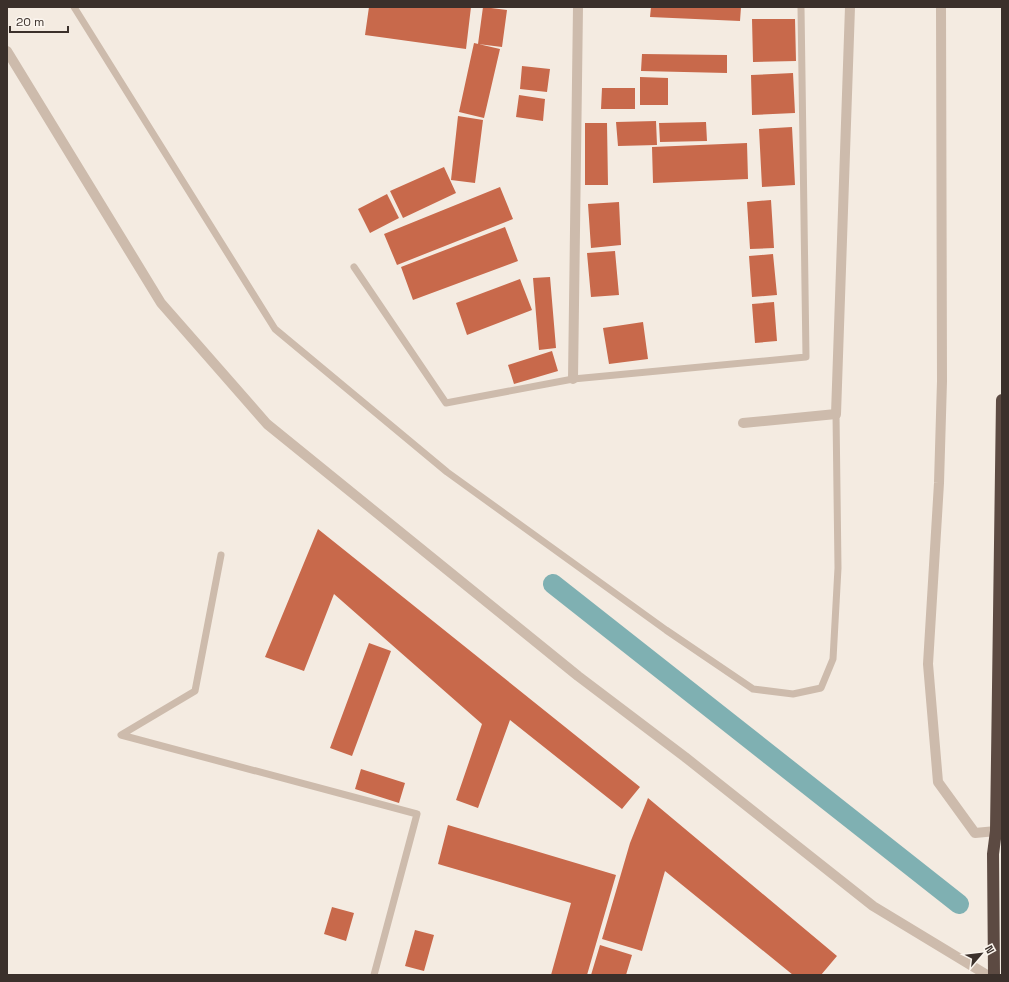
<svg xmlns="http://www.w3.org/2000/svg" width="1009" height="982" font-family="'Space Grotesk',sans-serif">
<style>
.lines{fill:none;stroke-linecap:round;stroke-linejoin:round}
.canal{stroke:#7fb0b2;stroke-width:20}
.building{fill:#c8694b}
.lane{stroke:#cdbbac;stroke-width:7}
.street{stroke:#cdbbac;stroke-width:10}
.highway{stroke:#5c4a42;stroke-width:12}
</style>
<rect width="100%" height="100%" fill="#f4ebe1"/>
<g class="lines">
<path class="canal" d="M 553,584 L 959,904"/>
</g>
<path class="building" d="M 369,7 L 471,7 L 466,49 L 365,35 Z
M 483,7 L 507,10 L 502,47 L 478,44 Z
M 651,7 L 741,7 L 740,21 L 650,17 Z
M 752,19 L 795,19 L 796,61 L 753,62 Z
M 474,43 L 500,49 L 484,118 L 459,112 Z
M 642,54 L 727,55 L 727,73 L 641,71 Z
M 522,66 L 550,69 L 547,92 L 520,89 Z
M 793,73 L 795,113 L 752,115 L 751,75 Z
M 640,77 L 668,78 L 668,105 L 640,105 Z
M 602,88 L 635,88 L 635,109 L 601,109 Z
M 519,95 L 545,99 L 543,121 L 516,117 Z
M 458,116 L 483,120 L 475,183 L 451,180 Z
M 656,121 L 657,145 L 618,146 L 616,122 Z
M 706,122 L 707,141 L 660,142 L 659,123 Z
M 585,123 L 607,123 L 608,185 L 585,185 Z
M 792,127 L 795,185 L 762,187 L 759,129 Z
M 747,143 L 748,179 L 653,183 L 652,147 Z
M 444,167 L 456,193 L 403,218 L 390,191 Z
M 500,187 L 513,219 L 397,265 L 384,234 Z
M 387,194 L 399,218 L 370,233 L 358,209 Z
M 771,200 L 774,248 L 750,249 L 747,202 Z
M 619,202 L 621,245 L 591,248 L 588,204 Z
M 505,227 L 518,261 L 413,300 L 401,267 Z
M 615,251 L 619,295 L 591,297 L 587,253 Z
M 773,254 L 777,295 L 752,297 L 749,256 Z
M 550,277 L 556,348 L 539,350 L 533,278 Z
M 520,279 L 532,310 L 467,335 L 456,303 Z
M 774,302 L 777,341 L 755,343 L 752,304 Z
M 643,322 L 648,359 L 609,364 L 603,328 Z
M 552,351 L 558,371 L 514,384 L 508,365 Z
M 318,529 L 640,787 L 622,809 L 510,720 L 478,808 L 456,800 L 482,724 L 334,594 L 304,671 L 265,657 Z
M 369,643 L 391,651 L 352,756 L 330,748 Z
M 361,769 L 405,783 L 399,803 L 355,789 Z
M 648,798 L 837,956 L 821,975 L 793,975 L 665,871 L 642,951 L 602,939 L 630,843 Z
M 448,825 L 616,875 L 587,975 L 551,975 L 571,903 L 438,864 Z
M 332,907 L 354,913 L 346,941 L 324,934 Z
M 415,930 L 434,935 L 424,971 L 405,966 Z
M 600,945 L 632,955 L 626,975 L 591,975 Z"/>
<g class="lines">
<path class="lane" d="M 74,7 L 275,329 L 447,472 L 666,630 L 753,689 L 793,694 L 821,688 L 833,659 L 838,568 L 836,414
M 354,267 L 446,403 L 573,379 L 806,357 L 801,7
M 221,555 L 195,691 L 121,735 L 417,814 L 374,975"/>
<path class="street" d="M 941,7 L 942,381 L 939,483 L 928,664 L 938,782 L 975,833 L 996,831
M 7,51 L 161,303 L 267,424 L 578,676 L 685,757 L 873,906 L 987,975
M 573,379 L 578,7
M 743,423 L 836,414 L 850,7"/>
<path class="highway" d="M 994,975 L 993,854 L 996,831 L 1002,400"/>
</g>
<rect width="1009" height="982" fill="none" stroke="#3b302b" stroke-width="16"/>
<g transform="translate(981 954) rotate(62)" stroke="#fbf5ee" stroke-width="3" paint-order="stroke">
<path d="M0-3L7 15L0 10L-7 15Z" fill="#3b302b"/>
<text y="-6" font-size="11" font-weight="bold" text-anchor="middle" fill="#3b302b">N</text>
</g>
<path d="M10 26v6h58v-6" fill="none" stroke="#3b302b" stroke-width="2"/>
<text x="16" y="26" font-size="12" fill="#3b302b" stroke="#fbf5ee" stroke-width="3" paint-order="stroke">20 m</text>
</svg>
